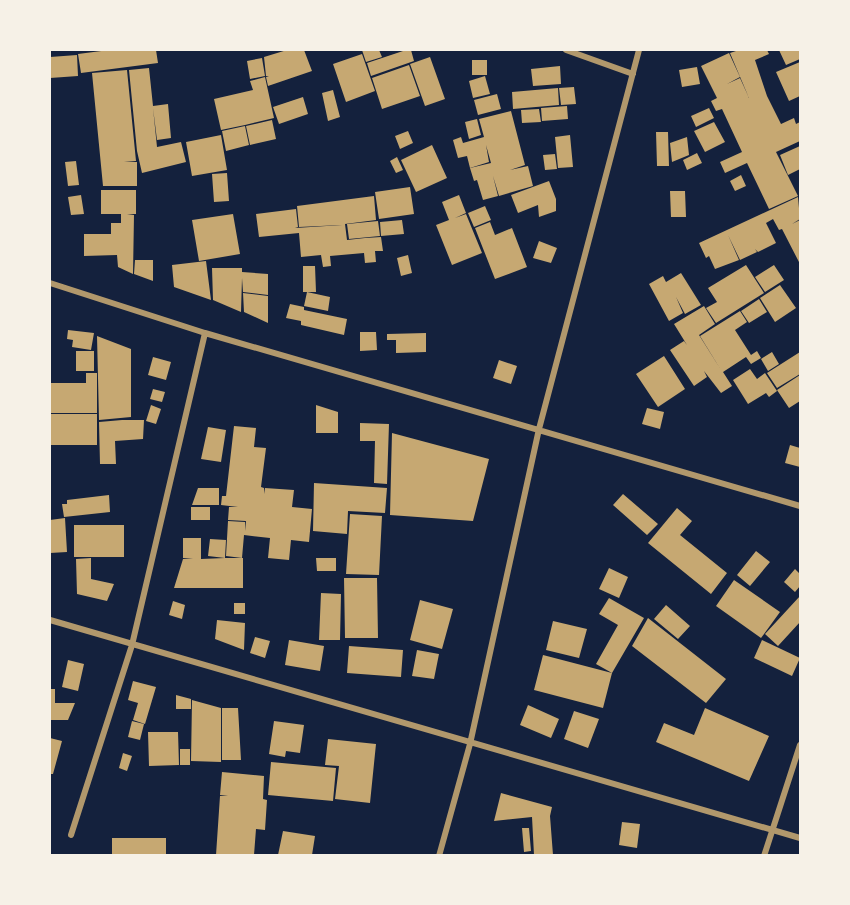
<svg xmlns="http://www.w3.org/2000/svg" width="850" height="905" font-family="'Crimson Pro',serif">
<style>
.building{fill:#c6a872}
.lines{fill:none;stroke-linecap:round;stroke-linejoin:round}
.minor{stroke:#b1986c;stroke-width:6}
</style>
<rect width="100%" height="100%" fill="#14213d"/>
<path class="building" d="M 109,50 L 156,50 L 158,63 L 81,73 L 78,54 Z
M 287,50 L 304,50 L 312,71 L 268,86 L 266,77 L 269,76 L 266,76 L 264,57 Z
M 362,50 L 379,50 L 382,57 L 366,62 Z
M 406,50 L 411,50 L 414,61 L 371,76 L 367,63 Z
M 739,50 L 767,50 L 769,54 L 755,60 L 767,96 L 781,124 L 794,118 L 796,124 L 800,122 L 800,141 L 776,152 L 798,196 L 769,209 L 759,188 L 770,182 L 759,188 L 747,163 L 725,173 L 720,162 L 742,152 L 722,109 L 716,111 L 711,101 L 717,98 L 701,66 L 729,53 L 740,77 L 727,84 L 740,78 L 749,98 L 730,53 Z
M 779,50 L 800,50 L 800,59 L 786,65 Z
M 362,54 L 375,91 L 346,102 L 333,64 Z
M 77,55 L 78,76 L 50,78 L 50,57 Z
M 430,57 L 445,99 L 425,106 L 410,64 Z
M 262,58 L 265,76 L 250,79 L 247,61 Z
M 472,60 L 487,60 L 487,75 L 472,75 Z
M 800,62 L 800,96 L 789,101 L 776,72 Z
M 409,65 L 420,96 L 382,109 L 372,78 Z
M 560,66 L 561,84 L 533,86 L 531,69 Z
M 697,67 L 700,84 L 682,87 L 679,70 Z
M 149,68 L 153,106 L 168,104 L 171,138 L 157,140 L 153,108 L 157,147 L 181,142 L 186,162 L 142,173 L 137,151 L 129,70 Z
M 127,70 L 136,161 L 124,162 L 137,162 L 137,186 L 103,186 L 92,73 Z
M 485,76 L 490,94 L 473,98 L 469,81 Z
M 265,77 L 274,118 L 245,125 L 245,121 L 245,125 L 221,130 L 214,99 L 253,90 L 250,81 Z
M 574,87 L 576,104 L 561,105 L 559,88 Z
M 558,88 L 559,105 L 513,109 L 512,92 Z
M 333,90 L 340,117 L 328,121 L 322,93 Z
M 497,94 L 501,109 L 478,115 L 474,100 Z
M 303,97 L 308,114 L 279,124 L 273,107 Z
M 567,106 L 568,119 L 542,121 L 541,108 Z
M 709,108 L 714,118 L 696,127 L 691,116 Z
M 539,109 L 541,122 L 522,123 L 521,110 Z
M 511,111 L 525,165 L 510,170 L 528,166 L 533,186 L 499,196 L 493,176 L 498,196 L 483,200 L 477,180 L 474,181 L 470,168 L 491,163 L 486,145 L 489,162 L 470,168 L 467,156 L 458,158 L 453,140 L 461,137 L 463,143 L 484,137 L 479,119 Z
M 477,119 L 481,135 L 469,139 L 465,122 Z
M 272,120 L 276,139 L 250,145 L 246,126 Z
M 714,122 L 725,142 L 705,152 L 694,131 Z
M 245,126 L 249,145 L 226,151 L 222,131 Z
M 408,131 L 413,143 L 400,149 L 395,136 Z
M 656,132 L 668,132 L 669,166 L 657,166 Z
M 221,135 L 227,170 L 192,176 L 186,142 Z
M 570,135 L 573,167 L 558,168 L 555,137 Z
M 687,137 L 689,155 L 672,162 L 670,143 Z
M 432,145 L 447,178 L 416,192 L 401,160 Z
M 800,146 L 800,169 L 788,175 L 780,155 Z
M 697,153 L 702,163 L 687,170 L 683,160 Z
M 555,154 L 557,169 L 545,170 L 543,155 Z
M 397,157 L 403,170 L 396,173 L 390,161 Z
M 76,161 L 79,185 L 68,186 L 65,162 Z
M 227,173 L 229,201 L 214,202 L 212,174 Z
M 741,175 L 746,186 L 735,191 L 730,181 Z
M 549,181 L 556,199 L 556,211 L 539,217 L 538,205 L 518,213 L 511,195 Z
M 410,187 L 414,214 L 379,219 L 375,192 Z
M 101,190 L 136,190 L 136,214 L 127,214 L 134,215 L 133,274 L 118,267 L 117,255 L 84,256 L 84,234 L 111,234 L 111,223 L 121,223 L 121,214 L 101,214 Z
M 670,191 L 685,191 L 686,217 L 671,217 Z
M 81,195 L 84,214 L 71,215 L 68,197 Z
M 459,195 L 466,213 L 455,218 L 466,214 L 482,253 L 452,265 L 436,225 L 449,220 L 442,202 Z
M 374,196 L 376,220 L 345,224 L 347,240 L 365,238 L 365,245 L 365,238 L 381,237 L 383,251 L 375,251 L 376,262 L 365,263 L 364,253 L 330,256 L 331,266 L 323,267 L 321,255 L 301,257 L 299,233 L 259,237 L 256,214 L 296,209 L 298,227 L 295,228 L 342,225 L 299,227 L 297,206 Z
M 798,197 L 800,219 L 792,224 L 800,220 L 800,264 L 782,229 L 779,230 L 773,219 L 766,223 L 776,243 L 758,252 L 755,249 L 757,252 L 740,260 L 728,235 L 739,260 L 715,269 L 709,256 L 706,258 L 699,243 Z
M 485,206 L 491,220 L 474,227 L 468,213 Z
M 233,214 L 240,254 L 199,261 L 192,220 Z
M 402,220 L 404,234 L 381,236 L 380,222 Z
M 378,221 L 380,236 L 349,239 L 347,224 Z
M 490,222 L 495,235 L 512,228 L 527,267 L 495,279 L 475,228 Z
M 539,241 L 557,248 L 551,263 L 533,258 Z
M 408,255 L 412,273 L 401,276 L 397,258 Z
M 135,260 L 153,260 L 153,281 L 134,274 Z
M 206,261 L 211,300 L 174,287 L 172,265 Z
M 746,265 L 764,293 L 716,323 L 706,308 L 717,302 L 708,288 Z
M 774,265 L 784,280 L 765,292 L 755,277 Z
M 303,266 L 315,266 L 316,292 L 303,292 Z
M 212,268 L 242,268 L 242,272 L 268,274 L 268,295 L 243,292 L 242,278 L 241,312 L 213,300 Z
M 681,273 L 701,305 L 685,314 L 676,297 L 683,313 L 669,321 L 649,284 L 663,276 L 666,282 Z
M 780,285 L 796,308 L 775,322 L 760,298 Z
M 307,292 L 330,297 L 328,311 L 304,306 Z
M 243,293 L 268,296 L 268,323 L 244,312 Z
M 759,299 L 767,312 L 749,323 L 741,311 Z
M 290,304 L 304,307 L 304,310 L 347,319 L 344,335 L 301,325 L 301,321 L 286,318 Z
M 704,306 L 715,324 L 699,335 L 721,370 L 700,336 L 740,311 L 747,322 L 735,330 L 751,355 L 757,351 L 761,358 L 751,364 L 746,357 L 723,372 L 732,386 L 721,393 L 704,371 L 707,377 L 694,386 L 670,350 L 684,341 L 687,345 L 674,324 Z
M 68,330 L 94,333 L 91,350 L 72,347 L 73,340 L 67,339 Z
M 360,332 L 376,332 L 377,350 L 360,351 Z
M 426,333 L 426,352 L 396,353 L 396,340 L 387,340 L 387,334 Z
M 97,336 L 131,349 L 131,417 L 99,420 Z
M 76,351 L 94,351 L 94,371 L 76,371 Z
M 772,352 L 779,364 L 768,371 L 761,359 Z
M 800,352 L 800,374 L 777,388 L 767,373 Z
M 664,356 L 685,389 L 658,407 L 636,374 Z
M 153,357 L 171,362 L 166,380 L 148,375 Z
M 499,360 L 517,366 L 511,384 L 493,378 Z
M 750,369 L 757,379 L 765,373 L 777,391 L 769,397 L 766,393 L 748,404 L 733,380 Z
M 86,373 L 97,373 L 97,413 L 50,413 L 50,383 L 86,383 Z
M 800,375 L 800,401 L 789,408 L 777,390 Z
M 153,389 L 165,392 L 162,402 L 150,399 Z
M 151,405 L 161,409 L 156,424 L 146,421 Z
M 316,405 L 338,412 L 338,433 L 316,433 Z
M 647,408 L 664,412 L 660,429 L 642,424 Z
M 50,414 L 97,414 L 97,445 L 50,445 Z
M 122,420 L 144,420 L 143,439 L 115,441 L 116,464 L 100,464 L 99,422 Z
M 360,423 L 389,424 L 387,484 L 374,483 L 375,441 L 360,441 Z
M 234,426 L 256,428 L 254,447 L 266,448 L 261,487 L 264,488 L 264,494 L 265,488 L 294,490 L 292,507 L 312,509 L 309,542 L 291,540 L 289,560 L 268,558 L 270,538 L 244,535 L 242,558 L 226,556 L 228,521 L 245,522 L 245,531 L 246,521 L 228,520 L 229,507 L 238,507 L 221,505 L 222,496 L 226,496 Z
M 208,427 L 226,430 L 221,462 L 201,459 Z
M 392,433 L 489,459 L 473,521 L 390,515 Z
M 790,445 L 800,448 L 800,467 L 785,463 Z
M 314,483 L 387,488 L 385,513 L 348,511 L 347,534 L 313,531 Z
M 198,488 L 219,488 L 219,505 L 192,505 Z
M 623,494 L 658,524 L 647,535 L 613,505 Z
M 109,495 L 110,512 L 64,517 L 62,504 L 67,504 L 67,500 Z
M 191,507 L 210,507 L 210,520 L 191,520 Z
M 677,508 L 692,521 L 680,535 L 727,573 L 711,594 L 648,543 Z
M 350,514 L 382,516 L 379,575 L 346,574 Z
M 65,518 L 67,552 L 50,553 L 50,520 Z
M 74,525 L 124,525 L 124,557 L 74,557 Z
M 183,538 L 201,538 L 201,559 L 225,558 L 225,561 L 225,558 L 243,558 L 243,588 L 174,588 L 183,559 L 193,559 L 183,558 Z
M 210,539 L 226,540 L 225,558 L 208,556 Z
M 756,551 L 770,562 L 750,586 L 737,575 Z
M 91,558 L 91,579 L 114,584 L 107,601 L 77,594 L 76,559 Z
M 316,558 L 336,558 L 336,571 L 317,571 Z
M 609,568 L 628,577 L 619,598 L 599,589 Z
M 795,569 L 800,574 L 800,586 L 795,592 L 784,582 Z
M 344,578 L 377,578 L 378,638 L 345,638 Z
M 734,580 L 780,612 L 761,638 L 716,606 Z
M 321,593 L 341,594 L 340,640 L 319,640 Z
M 800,596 L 800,622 L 778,646 L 765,634 Z
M 609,598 L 644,618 L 612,673 L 596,664 L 618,625 L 599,614 Z
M 420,600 L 453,609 L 442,649 L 410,640 Z
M 173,601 L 185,605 L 182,619 L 169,615 Z
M 234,603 L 245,603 L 245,614 L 234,614 Z
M 666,605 L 690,626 L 678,639 L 654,619 Z
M 648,618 L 726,679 L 706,703 L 632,646 Z
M 217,620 L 245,623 L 244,650 L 215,639 Z
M 553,621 L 587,629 L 579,658 L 546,650 Z
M 255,637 L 270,641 L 265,658 L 250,653 Z
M 289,640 L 324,646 L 320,671 L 285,665 Z
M 762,640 L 800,658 L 792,676 L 754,658 Z
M 349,646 L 403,650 L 401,677 L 347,673 Z
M 417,650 L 439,654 L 434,679 L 412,676 Z
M 543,655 L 612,673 L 603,708 L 534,690 Z
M 68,660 L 84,664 L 78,691 L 62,687 Z
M 133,681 L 156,687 L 145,724 L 133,720 L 138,703 L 128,700 Z
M 50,689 L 55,689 L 55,703 L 75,703 L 68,720 L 50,720 Z
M 176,695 L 191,699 L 191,709 L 176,709 Z
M 192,700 L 221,708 L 221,762 L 191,761 Z
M 528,705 L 559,719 L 551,738 L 520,725 Z
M 222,708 L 238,708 L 241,760 L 222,760 Z
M 705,708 L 769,736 L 749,781 L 656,742 L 664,723 L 694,735 Z
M 574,711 L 599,719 L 588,748 L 564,739 Z
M 132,721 L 144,724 L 140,740 L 128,737 Z
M 274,721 L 304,725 L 300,753 L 286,751 L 285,757 L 269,754 Z
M 148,732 L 178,732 L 179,765 L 149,766 Z
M 50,738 L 62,741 L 53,774 L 50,774 Z
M 328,739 L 376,744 L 370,803 L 335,799 L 339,766 L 325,765 Z
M 180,749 L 190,749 L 190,765 L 180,765 Z
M 123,753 L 132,756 L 127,771 L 119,768 Z
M 271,762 L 336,768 L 333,801 L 268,795 Z
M 222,772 L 264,776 L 263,799 L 267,800 L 265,830 L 256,829 L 254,855 L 216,855 L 220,796 L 228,796 L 220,795 Z
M 501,793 L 552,807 L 550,816 L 553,855 L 534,855 L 532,817 L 494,821 Z
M 622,822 L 640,824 L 637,848 L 619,845 Z
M 522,828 L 529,828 L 531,851 L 524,852 Z
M 283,831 L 315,836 L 312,855 L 278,855 Z
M 112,838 L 166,838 L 166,855 L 137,855 L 137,849 L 137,855 L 112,855 Z"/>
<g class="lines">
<path class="minor" d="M 566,50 L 633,74
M 50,283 L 205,333 L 800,506
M 50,620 L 800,838
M 71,835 L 132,645 L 205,333
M 439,856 L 470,744 L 539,429 L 639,50
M 764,856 L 800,745"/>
</g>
<rect width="850" height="905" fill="none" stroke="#f6f1e7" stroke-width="102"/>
</svg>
